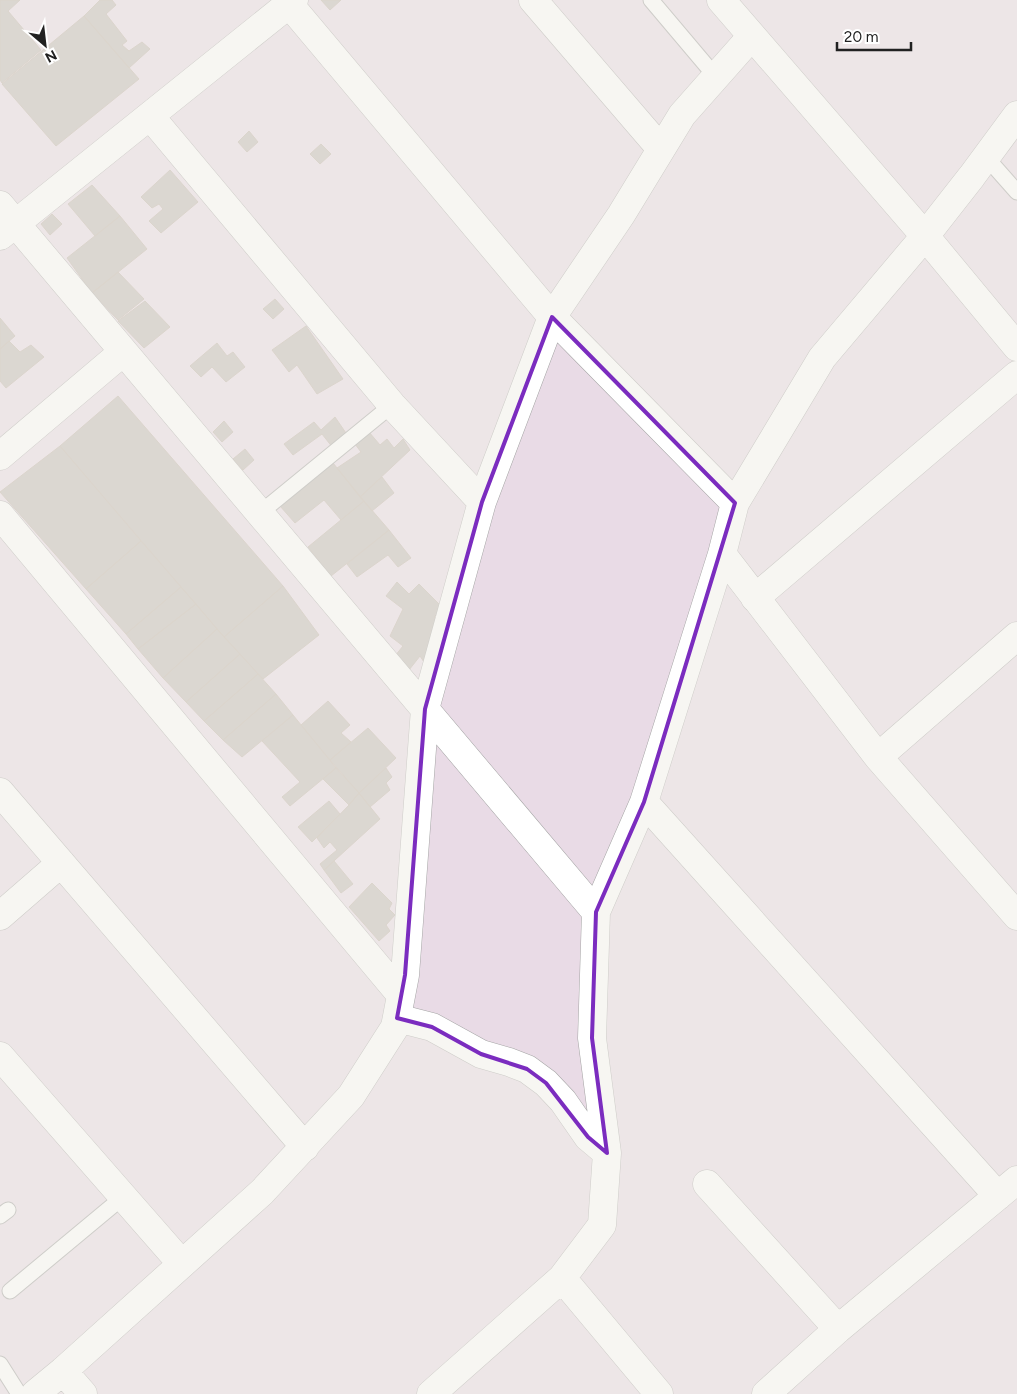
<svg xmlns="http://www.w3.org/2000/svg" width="1017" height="1394" font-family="Figtree,sans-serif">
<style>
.industrial{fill:#e9dbe6}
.building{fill:#c1bab5;stroke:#c1b5ac}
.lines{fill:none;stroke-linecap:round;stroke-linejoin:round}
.lane-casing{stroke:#a5a5a5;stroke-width:17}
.street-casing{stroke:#a5a5a5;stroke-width:29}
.lane{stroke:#fff;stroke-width:15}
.street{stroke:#fff;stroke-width:28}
.marked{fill:none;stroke:#7b2cbf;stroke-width:4;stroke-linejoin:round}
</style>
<rect width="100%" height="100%" fill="#f1eee8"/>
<path class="industrial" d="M 0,0 L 1017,0 L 1017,1394 L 0,1394 Z"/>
<path class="building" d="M 0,0 L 20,0 L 8,11 L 41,50 L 2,83 L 0,80 Z
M 100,0 L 112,0 L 116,5 L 106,14 L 127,41 L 122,45 L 129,51 L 142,42 L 150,49 L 129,68 L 84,16 Z
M 321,0 L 341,0 L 330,10 Z
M 84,16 L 139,79 L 56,146 L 2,84 Z
M 249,131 L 258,142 L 247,152 L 238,142 Z
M 321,144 L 331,154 L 320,164 L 310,154 Z
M 170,170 L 198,202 L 161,233 L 149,221 L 163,209 L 159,204 L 152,208 L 141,197 Z
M 92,185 L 120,216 L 95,236 L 68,204 Z
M 52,214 L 62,224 L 50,235 L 41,224 Z
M 120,216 L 147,249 L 92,293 L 67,258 Z
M 118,272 L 144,299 L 118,320 L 92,293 Z
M 275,299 L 284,309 L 273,319 L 263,309 Z
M 145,301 L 170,327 L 144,348 L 118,321 Z
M 0,318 L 15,336 L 0,349 Z
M 306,326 L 343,379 L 317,394 L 297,365 L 289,372 L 272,350 Z
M 9,341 L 20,352 L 31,345 L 44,357 L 6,388 L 0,381 L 0,349 Z
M 217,343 L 227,356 L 233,352 L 245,367 L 226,382 L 212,367 L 201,377 L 190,366 Z
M 118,396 L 283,586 L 224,637 L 60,446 Z
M 335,417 L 348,436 L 333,448 L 322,434 L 293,455 L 284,444 L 314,422 L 321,430 Z
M 224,421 L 233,432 L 222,442 L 213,432 Z
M 369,432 L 380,445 L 387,439 L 394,448 L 403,439 L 410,450 L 360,497 L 337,468 L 361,452 L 355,444 Z
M 60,446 L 141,541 L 86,589 L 0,492 Z
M 245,449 L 254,460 L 243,470 L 233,459 Z
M 333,463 L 364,501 L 341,520 L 324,500 L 295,523 L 280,506 Z
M 382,477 L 394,493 L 372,511 L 360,497 Z
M 364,501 L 389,530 L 331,576 L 308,547 Z
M 389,530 L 411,558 L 398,567 L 388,555 L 357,577 L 347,564 Z
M 141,541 L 181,587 L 126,634 L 86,589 Z
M 397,582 L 409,594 L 419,584 L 443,608 L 434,617 L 441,623 L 424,662 L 420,656 L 409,670 L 395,656 L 403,646 L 390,636 L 403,609 L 386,596 Z
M 283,586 L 319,635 L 263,679 L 224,637 Z
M 181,587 L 196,604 L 138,649 L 126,634 Z
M 196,604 L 217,629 L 163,678 L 138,649 Z
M 217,629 L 240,654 L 186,702 L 163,678 Z
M 240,654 L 258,674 L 204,721 L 186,702 Z
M 258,674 L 276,694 L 223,740 L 204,721 Z
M 276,694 L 293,715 L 242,757 L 223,740 Z
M 328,701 L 350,725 L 341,733 L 351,742 L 330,760 L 301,725 Z
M 293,715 L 336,768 L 290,806 L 282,797 L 300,782 L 262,741 Z
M 368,728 L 396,758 L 359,793 L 330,760 Z
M 336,768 L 359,793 L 349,805 L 323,779 Z
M 386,768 L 392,777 L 386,783 L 390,790 L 370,807 L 359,793 Z
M 359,793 L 380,819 L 324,870 L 320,864 L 337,850 L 330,842 L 324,848 L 317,838 L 349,805 Z
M 329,801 L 340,814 L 312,842 L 298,827 Z
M 334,861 L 353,884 L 341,893 L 324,870 Z
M 372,883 L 392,903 L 389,909 L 395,915 L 386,925 L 390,931 L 379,941 L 349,907 Z"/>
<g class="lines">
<g class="lane-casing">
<path id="lane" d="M 651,0 L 716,77
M 986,157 L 1017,192
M 260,513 L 392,405
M 0,1216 L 8,1210
M 10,1291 L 123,1197
M 0,1364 L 19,1394"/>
</g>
<g class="street-casing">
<path id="street" d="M 533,0 L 661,149
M 721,0 L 925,236 L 1017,347
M 289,4 L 552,317 L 735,503
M 150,116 L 392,405 L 482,502
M 0,205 L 596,912
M 0,236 L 294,0
M 0,456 L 123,352
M 0,515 L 401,995
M 722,554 L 878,757 L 1017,916
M 755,598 L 1017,375
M 878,757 L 1017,636
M 0,792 L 305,1147
M 644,802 L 998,1196
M 0,916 L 61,863
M 397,1018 L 432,1027 L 481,1054 L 509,1062 L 527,1069 L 546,1083 L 563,1101 L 588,1137 L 607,1153
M 0,1056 L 182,1264
M 707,1184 L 838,1329
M 562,1278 L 659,1394
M 63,1371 L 83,1394
M 35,1394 L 63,1371 L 262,1192 L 351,1096 L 395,1027 L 405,975 L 425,709 L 482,502 L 552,317 L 621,215 L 682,115 L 751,37
M 431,1394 L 562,1278 L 602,1225 L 607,1153 L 592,1038 L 596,912 L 644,802 L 722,554 L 735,503 L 822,358 L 925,236 L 972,176 L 1017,115
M 766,1394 L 838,1329 L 1017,1180"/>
</g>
<use href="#lane" class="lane"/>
<use href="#street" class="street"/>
</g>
<path d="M0 0H1017V1394H0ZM 552,317 L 735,503 L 644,802 L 596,912 L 592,1038 L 607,1153 L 588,1137 L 546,1083 L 527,1069 L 481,1054 L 432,1027 L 397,1018 L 405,975 L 425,709 L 482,502 Z" fill="#f1eee8" fill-opacity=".55" fill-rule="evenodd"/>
<path class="marked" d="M 552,317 L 735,503 L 644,802 L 596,912 L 592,1038 L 607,1153 L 588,1137 L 546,1083 L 527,1069 L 481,1054 L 432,1027 L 397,1018 L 405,975 L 425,709 L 482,502 Z"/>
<g transform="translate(45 45) rotate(152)" stroke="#ffffff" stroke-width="4" paint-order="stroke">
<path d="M0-4L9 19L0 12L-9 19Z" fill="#212121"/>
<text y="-8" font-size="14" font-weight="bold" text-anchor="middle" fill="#212121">N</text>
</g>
<path d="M837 42v8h74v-8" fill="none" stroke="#212121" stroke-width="2.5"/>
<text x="844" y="42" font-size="15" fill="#212121" stroke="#ffffff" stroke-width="4" paint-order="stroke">20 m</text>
</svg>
